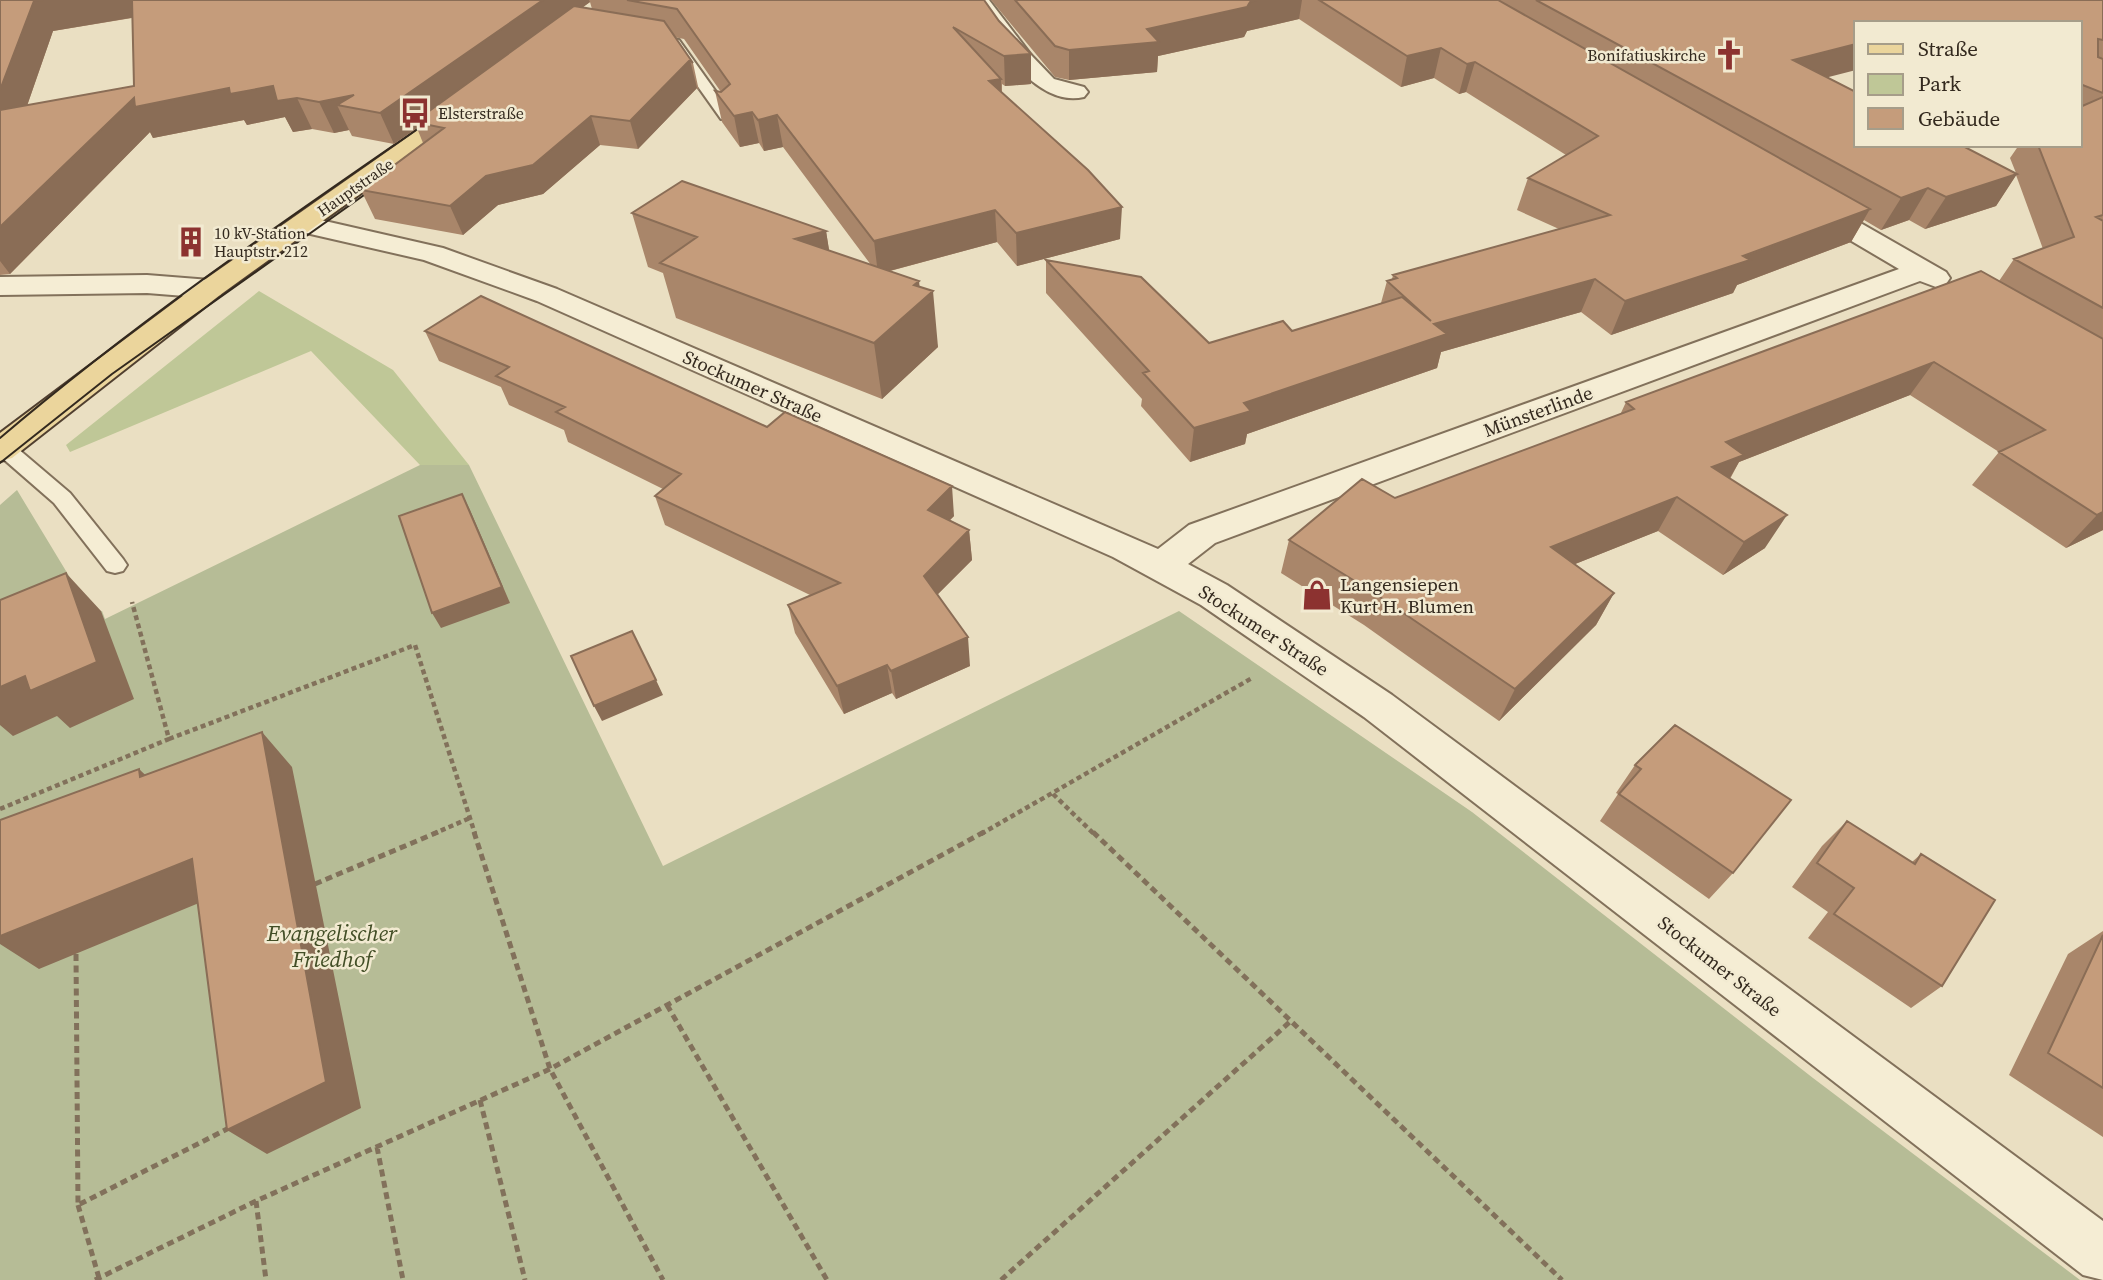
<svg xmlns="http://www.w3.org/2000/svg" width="2103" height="1280" font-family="'Source Serif 4',serif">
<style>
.green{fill:#bfc797}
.cemetery{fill:#b6bc96}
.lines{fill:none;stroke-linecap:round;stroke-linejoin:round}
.lane-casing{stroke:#82715b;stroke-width:4}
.street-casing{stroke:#82715b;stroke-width:4}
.primary-casing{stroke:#503f2f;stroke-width:4}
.path-far1{stroke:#82715b;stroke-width:4.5;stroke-dasharray:5 3.5;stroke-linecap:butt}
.path{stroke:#82715b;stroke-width:5;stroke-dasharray:7 4.5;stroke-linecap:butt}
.lane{fill:#f5edd4;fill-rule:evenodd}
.street{fill:#f5edd4;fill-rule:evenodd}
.primary{fill:#ebd59c;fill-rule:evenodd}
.tram{stroke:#33291e;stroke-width:2}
.wall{fill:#a9866a;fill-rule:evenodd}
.shaded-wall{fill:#8a6d56}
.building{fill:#c59c7b;stroke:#8a6d56;stroke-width:2}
.labels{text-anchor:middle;stroke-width:5;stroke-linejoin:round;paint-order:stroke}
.far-poi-label{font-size:16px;fill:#33291e;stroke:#f2ead1;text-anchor:start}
.far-street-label{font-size:16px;fill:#33291e;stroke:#f2ead1}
.street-label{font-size:19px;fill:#33291e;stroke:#f2ead1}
.poi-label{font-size:19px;fill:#33291e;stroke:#f2ead1;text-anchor:start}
.near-park-label{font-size:23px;font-style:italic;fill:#424e26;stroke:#f2ead1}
</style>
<rect width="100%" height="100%" fill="#eadfc2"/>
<path class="green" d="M 259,291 L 393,370 L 469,465 L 420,465 L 311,351 L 70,452 L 66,445 Z"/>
<path class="cemetery" d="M 420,465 L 469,465 L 663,866 L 1179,611 L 1472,812 L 1813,1078 L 2080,1280 L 0,1280 L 0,505 L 17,490 L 92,614 L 102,611 L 105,619 Z"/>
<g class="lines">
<g class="lane-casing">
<path id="lane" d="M 674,39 L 679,40 L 731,113 L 731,119 L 721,119 L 667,43 Z
M 0,441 L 10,442 L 70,493 L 123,559 L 127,565 L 123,571 L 115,573 L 107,571 L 54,503 L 0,456 Z"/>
</g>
<g class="street-casing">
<path id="street" d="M 968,0 L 989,0 L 1031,55 L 1054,79 L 1084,87 L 1088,92 L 1084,97 C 1034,109 992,35 968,0 Z
M 1813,199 L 1822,201 L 1946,272 L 1950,278 L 1946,284 L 1936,287 L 1920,281 L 1215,543 L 1188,564 L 1227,585 L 1392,695 L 2103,1221 L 2103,1280 L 2083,1275 L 1364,717 L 1201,605 L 1113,557 L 537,301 L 424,260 L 293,230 L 290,224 L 293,218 L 303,216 L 443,248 L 557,289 L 1158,549 L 1189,525 L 1899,269 L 1804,213 L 1800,207 L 1804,201 Z
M 147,275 L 210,280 L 220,283 L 224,289 L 220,295 L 210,298 L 147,293 L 0,295 L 0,277 Z"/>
</g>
<g class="primary-casing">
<path id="primary" d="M 463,102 L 471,104 L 475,109 L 471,114 L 220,295 L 12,458 L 0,461 L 0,433 L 200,283 L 455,104 Z"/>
</g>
<path class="path-far1" d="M 169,739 L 415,645 L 475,834
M 1053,794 L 1094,834
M 0,809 L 169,739 L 132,602
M 433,834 L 470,818
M 981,834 L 1252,678"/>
<path class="path" d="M 474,832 L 550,1069 L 663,1280
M 1093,832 L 1562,1280
M 315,884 L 438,832
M 76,954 L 78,1205 L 231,1127
M 667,1005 L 827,1280
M 480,1100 L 525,1280
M 377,1147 L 403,1280
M 256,1201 L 266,1280
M 78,1205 L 99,1278
M 95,1280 L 256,1201 L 550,1069 L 984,832
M 1001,1280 L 1292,1020"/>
<use href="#lane" class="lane"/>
<use href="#street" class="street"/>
<use href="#primary" class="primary"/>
<path class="tram" d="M 0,438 C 137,321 284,221 432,119
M 0,463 L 112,374 L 381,183"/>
</g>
<path class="wall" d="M 0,0 L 984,0 L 1031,84 L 1005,86 L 1002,84 L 1002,93 L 1120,239 L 1017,266 L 997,242 L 890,271 L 919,287 L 938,347 L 882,399 L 676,318 L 663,273 L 648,267 L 632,213 L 826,231 L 829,251 L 871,265 L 783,147 L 764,151 L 759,143 L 740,147 L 722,122 L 715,91 L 721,92 L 684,39 L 674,37 L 693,63 L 699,91 L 697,88 L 638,149 L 600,145 L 543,194 L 498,205 L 463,235 L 375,219 L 361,190 L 423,143 L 417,128 L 394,144 L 352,136 L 349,130 L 334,133 L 312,129 L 293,132 L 285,117 L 247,125 L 244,120 L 153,138 L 150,132 L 10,274 L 0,275 ZM 590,2 L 592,9 L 583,7 ZM 132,18 L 134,86 L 27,106 L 53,31 Z
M 991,0 L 2103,0 L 2103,530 L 2066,548 L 1972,485 L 1999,452 L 1910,395 L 1739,462 L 1730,479 L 1765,548 L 1723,575 L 1658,531 L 1575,564 L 1614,593 L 1596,625 L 1499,721 L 1364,625 L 1281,573 L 1289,540 L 1395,498 L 1620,415 L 1626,402 L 1999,281 L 2014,259 L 2043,249 L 2016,175 L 1996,206 L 1925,229 L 1909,220 L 1881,230 L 1864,220 L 1851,242 L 1737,285 L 1733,293 L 1611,335 L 1581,312 L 1441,352 L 1437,368 L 1247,434 L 1245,444 L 1190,462 L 1141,406 L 1142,399 L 1046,293 L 1046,260 L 1209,343 L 1292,331 L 1381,303 L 1387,281 L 1392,279 L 1393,275 L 1559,229 L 1517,210 L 1528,178 L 1566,155 L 1466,92 L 1459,94 L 1434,78 L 1401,87 L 1299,19 L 1247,31 L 1244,37 L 1158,56 L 1157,72 L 1069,80 L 1055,77 ZM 1856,23 L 2080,23 L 2080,145 L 2019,145 L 2010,158 L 2016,173 L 1827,77 Z
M 425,331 L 954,516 L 950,520 L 969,530 L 972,560 L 937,595 L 970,666 L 896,699 L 892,693 L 844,714 L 795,633 L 788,605 L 810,595 L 665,525 L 655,496 L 663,489 L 568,442 L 564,430 L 509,405 L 501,387 L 439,361 Z
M 1675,725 L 1733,873 L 1709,899 L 1600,821 L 1618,794 L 1616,793 L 1635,765 Z
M 1847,821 L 1912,862 L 1921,854 L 1942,986 L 1911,1008 L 1808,938 L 1828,912 L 1792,887 L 1822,846 Z
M 2103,931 L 2103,1137 L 2009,1075 L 2068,954 Z"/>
<path class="shaded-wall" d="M 43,0 L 139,0 L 148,15 L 53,31 L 14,143 L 0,124 L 0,90 L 34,1 Z
M 543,0 L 589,0 L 590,2 L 423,124 L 414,122 L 417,128 L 394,144 L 380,113 Z
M 1257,0 L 1302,0 L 1299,19 L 1247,31 L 1244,37 L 1158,56 L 1157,72 L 1069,80 L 1069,50 Z
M 1856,44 L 1856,70 L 1778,90 L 1793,60 Z
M 1441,48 L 1434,78 L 1401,87 L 1407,56 Z
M 1031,54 L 1031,84 L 1005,86 L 1004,56 Z
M 690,60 L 697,88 L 638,149 L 630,121 Z
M 1475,62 L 1466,92 L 1459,94 L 1467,64 Z
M 1001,79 L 1002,109 L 989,81 Z
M 273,86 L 297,98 L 312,129 L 293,132 L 285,117 L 247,125 L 244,120 L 153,138 L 150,132 L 10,274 L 0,261 L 0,227 L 134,98 L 229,88 Z
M 354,95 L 337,105 L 349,130 L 334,133 L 319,102 Z
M 752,112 L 759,143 L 740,147 L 734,116 Z
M 777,115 L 783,147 L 764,151 L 758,120 Z
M 591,116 L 600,145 L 543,194 L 498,205 L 463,235 L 450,206 L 486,176 Z
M 2017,174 L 1996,206 L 1925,229 L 1946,197 Z
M 1928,188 L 1909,220 L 1881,230 L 1901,198 Z
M 1122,207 L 1120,239 L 1017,266 L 1016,233 Z
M 1870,209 L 1851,242 L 1737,285 L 1733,293 L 1611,335 L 1625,301 Z
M 995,210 L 997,242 L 878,274 L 874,241 Z
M 826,231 L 835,286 L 795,239 Z
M 1595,279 L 1581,312 L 1441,352 L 1437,368 L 1247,434 L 1245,444 L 1190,462 L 1194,428 L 1244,403 L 1434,324 Z
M 919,281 L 921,302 L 933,291 L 938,347 L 882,399 L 874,343 L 914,285 Z
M 1934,362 L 1910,395 L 1739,462 L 1724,488 L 1693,501 L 1726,442 Z
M 952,486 L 954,516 L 931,539 L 928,510 Z
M 462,494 L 470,510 L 510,603 L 441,628 L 432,613 Z
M 1677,497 L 1658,531 L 1535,580 L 1551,547 Z
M 2103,512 L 2103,530 L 2066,548 L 2097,515 Z
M 1787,515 L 1765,548 L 1723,575 L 1744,542 Z
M 969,530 L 972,560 L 927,605 L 924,576 Z
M 66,573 L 101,611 L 134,699 L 70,728 L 57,716 L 13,736 L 0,725 L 0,687 L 25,676 Z
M 1614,593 L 1596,625 L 1499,721 L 1515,689 Z
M 968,637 L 970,666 L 896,699 L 891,671 Z
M 887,665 L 892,693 L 844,714 L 837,686 Z
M 656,680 L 663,695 L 602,721 L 594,706 Z
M 262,732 L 292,767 L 361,1108 L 267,1154 L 227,1130 Z
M 139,769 L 175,803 L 140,777 Z
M 192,859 L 228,891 L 39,969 L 0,944 L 0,936 Z"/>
<path class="building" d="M 0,0 L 43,0 L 34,1 L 0,90 Z
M 132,0 L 543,0 L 380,113 L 337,105 L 354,95 L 319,102 L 297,98 L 277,101 L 273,86 L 230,94 L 229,88 L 135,107 L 134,98 L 0,227 L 0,110 L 134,86 Z
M 627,0 L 984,0 L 999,21 L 1031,54 L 1004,56 L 953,27 L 1001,79 L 989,81 L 1088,170 L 1122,207 L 1016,233 L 995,210 L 874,241 L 777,115 L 758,120 L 752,112 L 734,116 L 715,91 L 721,92 L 730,84 L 677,9 Z
M 1015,0 L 1257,0 L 1250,2 L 1247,7 L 1147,29 L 1159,42 L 1069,50 L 1055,46 Z
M 1319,0 L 1498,0 L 1870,209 L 1743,256 L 1750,260 L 1625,301 L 1595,279 L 1434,324 L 1447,334 L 1244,403 L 1251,411 L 1194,428 L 1143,373 L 1149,371 L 1046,260 L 1141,277 L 1209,343 L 1283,321 L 1292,331 L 1402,297 L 1431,321 L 1387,281 L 1397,278 L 1393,275 L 1610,215 L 1528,178 L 1598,136 L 1475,62 L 1467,64 L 1441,48 L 1407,56 Z
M 1536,0 L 2103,0 L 2103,40 L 2098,39 L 2098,57 L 2103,59 L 2103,93 L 2080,84 L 2080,23 L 1856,23 L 1856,44 L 1793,60 L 1856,92 L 1856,145 L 1961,145 L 2017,174 L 1946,197 L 1928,188 L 1901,198 Z
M 574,6 L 664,21 L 693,63 L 690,60 L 630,121 L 591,116 L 533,165 L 486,176 L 450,206 L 361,190 L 444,128 L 414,122 Z
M 2103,97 L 2103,215 L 2096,217 L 2103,221 L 2103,308 L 2014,259 L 2074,237 L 2038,145 L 2080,145 L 2080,107 Z
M 682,181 L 826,231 L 795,239 L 919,281 L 914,285 L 933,291 L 874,343 L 660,263 L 697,237 L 632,213 Z
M 1981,271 L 2103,339 L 2103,512 L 2097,515 L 1999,452 L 2045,430 L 1934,362 L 1726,442 L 1744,455 L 1712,467 L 1787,515 L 1744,542 L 1677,497 L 1551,547 L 1614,593 L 1515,689 L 1374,593 L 1289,540 L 1362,479 L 1395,498 L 1634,409 L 1626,402 Z
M 481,296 L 767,427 L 785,412 L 952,486 L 928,510 L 969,530 L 924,576 L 968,637 L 891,671 L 887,665 L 837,686 L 788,605 L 840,583 L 655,496 L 681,474 L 556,412 L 565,407 L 496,376 L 509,367 L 425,331 Z
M 462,494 L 502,587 L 432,613 L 399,516 Z
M 66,573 L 97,662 L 30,691 L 25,676 L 0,687 L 0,600 Z
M 632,631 L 656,680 L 594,706 L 571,656 Z
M 1675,725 L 1791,800 L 1733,873 L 1619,794 L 1641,769 L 1635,765 Z
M 262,732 L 326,1082 L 227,1130 L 192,859 L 0,936 L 0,820 L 139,769 L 140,777 Z
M 1847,821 L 1915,864 L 1921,854 L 1995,900 L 1942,986 L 1834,914 L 1854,888 L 1817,863 Z
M 2103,935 L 2103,1088 L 2048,1053 Z"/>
<defs>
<g id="church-bare" transform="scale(2.415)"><path d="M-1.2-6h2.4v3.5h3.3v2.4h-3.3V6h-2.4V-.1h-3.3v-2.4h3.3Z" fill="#8c3230" stroke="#f2ead1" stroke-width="2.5" paint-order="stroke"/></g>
<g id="bus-bare" transform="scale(2.415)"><path d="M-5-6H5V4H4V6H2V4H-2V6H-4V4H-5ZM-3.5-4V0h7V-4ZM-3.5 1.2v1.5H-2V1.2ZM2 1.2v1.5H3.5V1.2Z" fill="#8c3230" stroke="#f2ead1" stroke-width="2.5" paint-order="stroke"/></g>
<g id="building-bare" transform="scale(2.415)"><path d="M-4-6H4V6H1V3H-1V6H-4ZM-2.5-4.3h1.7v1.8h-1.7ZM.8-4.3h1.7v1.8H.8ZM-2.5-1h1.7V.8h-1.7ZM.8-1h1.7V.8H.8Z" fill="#8c3230" stroke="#f2ead1" stroke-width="2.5" paint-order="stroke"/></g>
<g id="shop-bare" transform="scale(2.415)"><path d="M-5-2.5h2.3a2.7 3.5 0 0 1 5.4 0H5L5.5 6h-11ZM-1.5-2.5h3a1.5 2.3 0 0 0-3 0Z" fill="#8c3230" stroke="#f2ead1" stroke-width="2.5" paint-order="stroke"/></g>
</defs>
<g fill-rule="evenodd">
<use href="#church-bare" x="1729" y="55"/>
<use href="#bus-bare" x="415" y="113"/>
<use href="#building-bare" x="191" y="242"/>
<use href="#shop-bare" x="1317" y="595"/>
</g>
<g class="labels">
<g class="far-poi-label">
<text x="1706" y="61" text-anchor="end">Bonifatiuskirche</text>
<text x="438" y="119">Elsterstraße</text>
<text x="214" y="239">10 kV-Station<tspan x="214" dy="18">Hauptstr. 212</tspan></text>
</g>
<g class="far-street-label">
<text transform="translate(355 187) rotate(-35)" y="6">Hauptstraße</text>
</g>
<g class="street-label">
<text transform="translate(753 386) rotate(24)" y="7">Stockumer Straße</text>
<text transform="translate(1538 411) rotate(-20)" y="7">Münsterlinde</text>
<text transform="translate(1264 630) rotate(33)" y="7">Stockumer Straße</text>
<text transform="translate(1720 966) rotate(38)" y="7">Stockumer Straße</text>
</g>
<g class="poi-label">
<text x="1340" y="591">Langensiepen<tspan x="1340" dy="22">Kurt H. Blumen</tspan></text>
</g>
<g class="near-park-label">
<text x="332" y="941">Evangelischer<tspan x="332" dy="26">Friedhof</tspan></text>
</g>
</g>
<rect x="1854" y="21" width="228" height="126" fill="#f2ead1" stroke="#a69d89" stroke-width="2"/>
<rect x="1868" y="44" width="35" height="10" fill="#ebd59c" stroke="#a69d89" stroke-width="2"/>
<text x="1918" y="56" font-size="21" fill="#33291e">Straße</text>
<rect x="1868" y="74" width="35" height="21" fill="#bfc797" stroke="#a69d89" stroke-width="2"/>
<text x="1918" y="91" font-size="21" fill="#33291e">Park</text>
<rect x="1868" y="108" width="35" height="21" fill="#c59c7b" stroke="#a69d89" stroke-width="2"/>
<text x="1918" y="126" font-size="21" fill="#33291e">Gebäude</text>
</svg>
